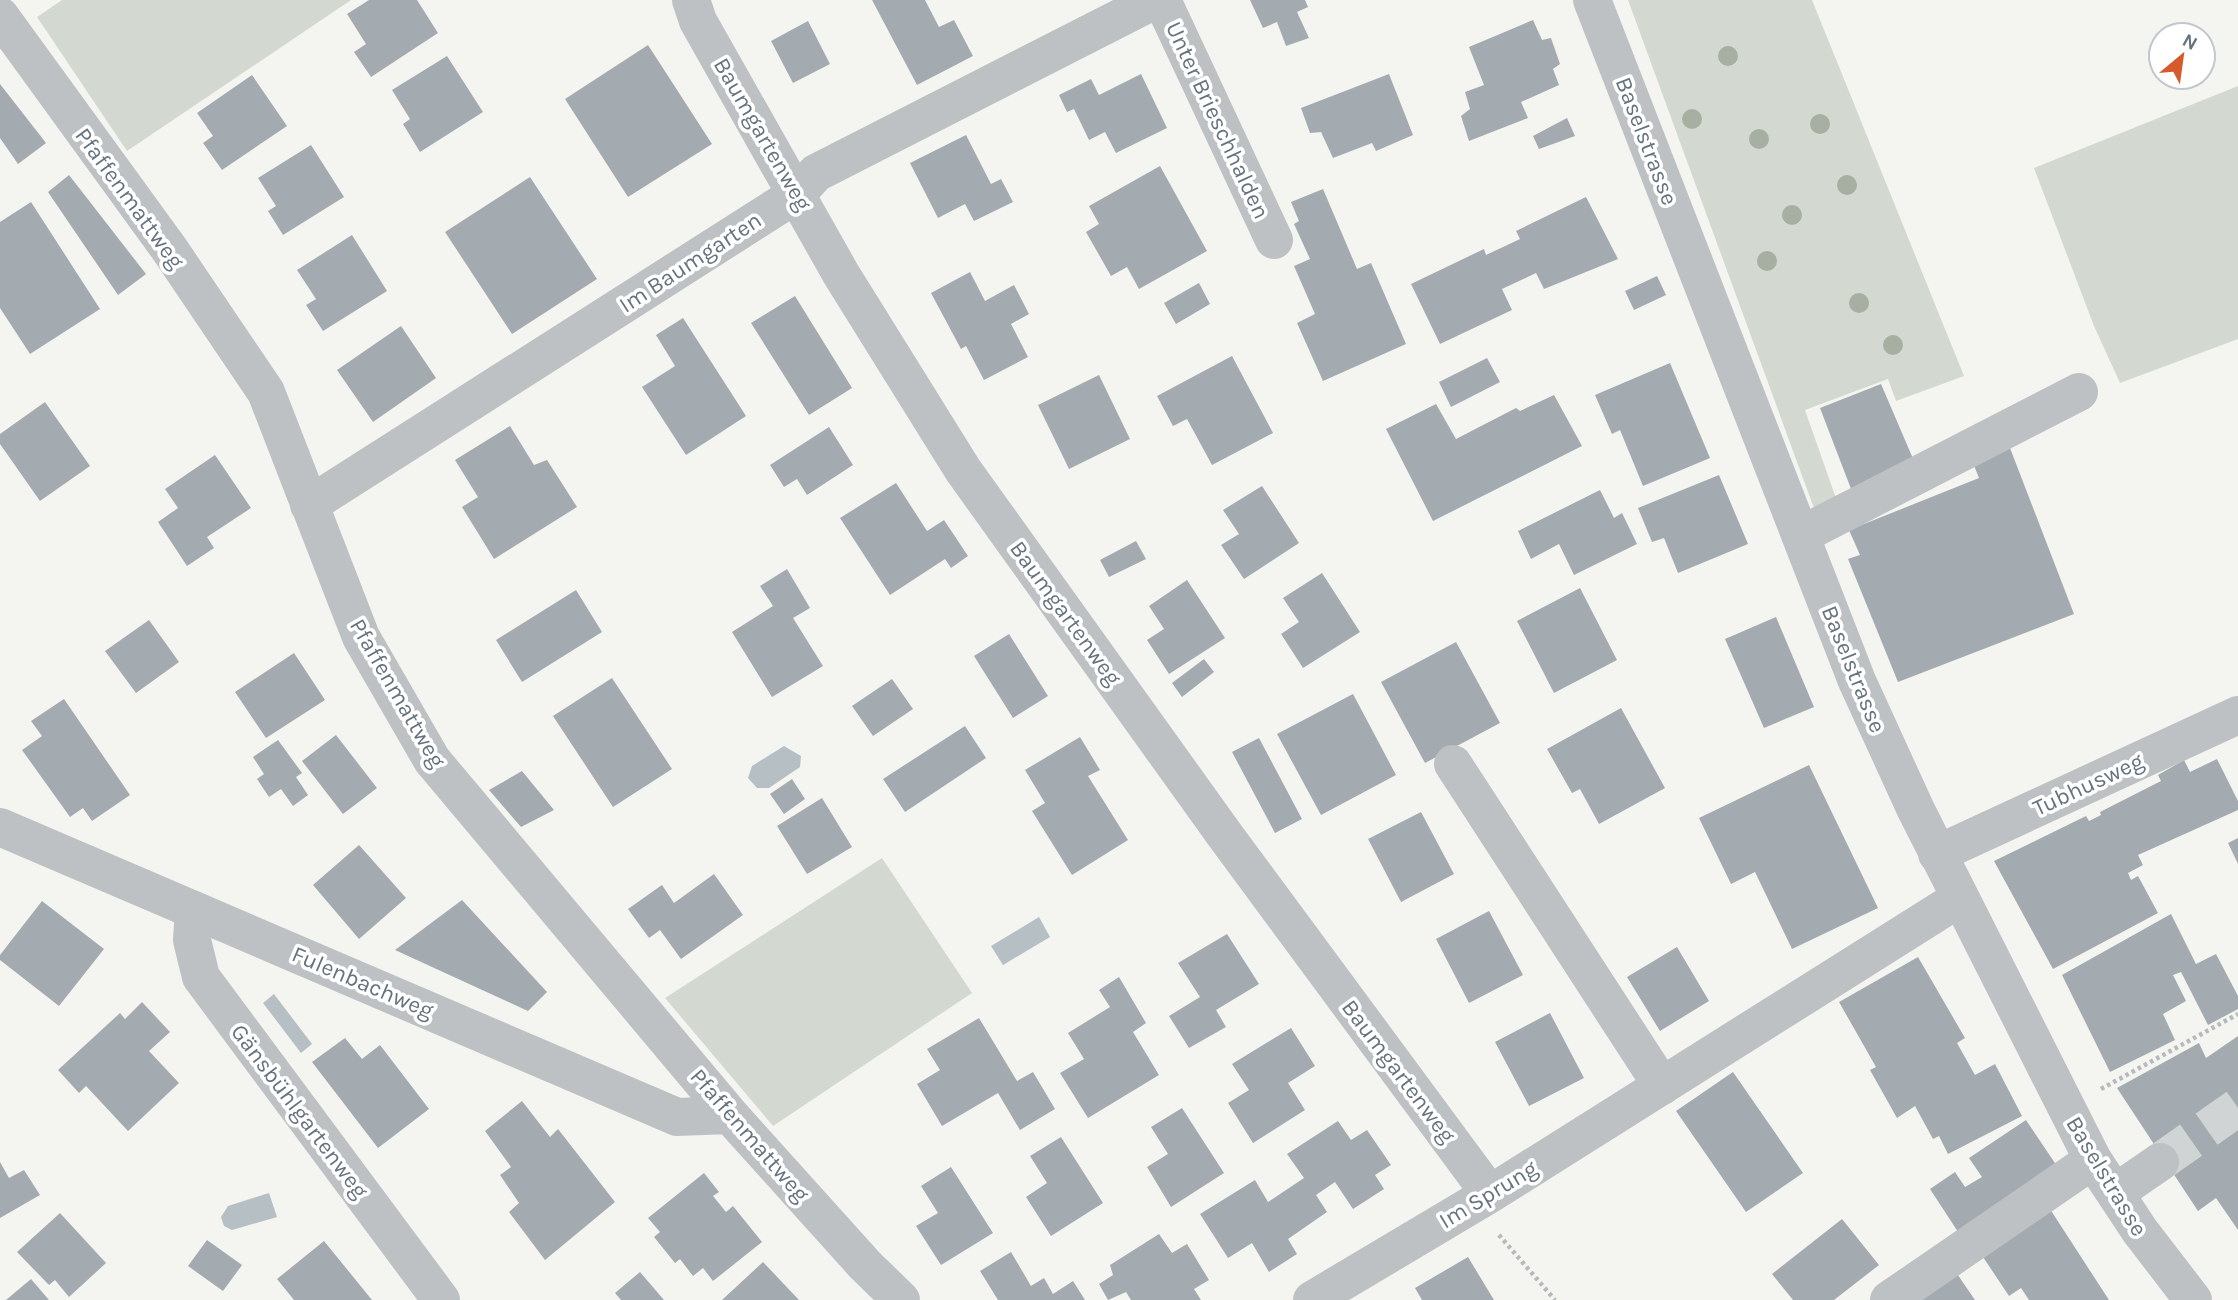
<svg xmlns="http://www.w3.org/2000/svg" width="2238" height="1300" font-family="Karla,sans-serif">
<style>
.green{fill:#d3d9d0}
.water{fill:#b6c0c4}
.building{fill:#a4abb0}
.lines{fill:none;stroke-linecap:round;stroke-linejoin:round}
.minor-tunnel{stroke:#d0d4d4;stroke-width:38;stroke-dasharray:38 19;stroke-linecap:butt}
.path{stroke:#b7babc;stroke-width:4.5;stroke-dasharray:3.5 3.5;stroke-linecap:butt}
.minor{stroke:#bdc1c4;stroke-width:38}
.tree{fill:#a6afa2}
.labels{text-anchor:middle;stroke-width:7;stroke-linejoin:round;paint-order:stroke}
.street-label{font-size:23px;fill:#65737f;stroke:#fff}
</style>
<rect width="100%" height="100%" fill="#f4f4f0"/>
<path class="green" d="M 62,0 L 351,0 L 127,151 L 37,17 Z
M 1628,0 L 1812,0 L 1964,376 L 1896,401 L 1888,379 L 1805,410 L 1838,504 L 1815,511 Z
M 2238,86 L 2238,339 L 2120,383 L 2094,326 L 2034,168 Z
M 882,858 L 972,993 L 773,1126 L 665,998 Z"/>
<path class="water" d="M 784,746 L 801,756 L 800,767 L 769,788 L 757,788 L 748,778 L 752,766 Z
M 1039,917 L 1050,937 L 1003,965 L 991,946 Z
M 274,994 L 312,1044 L 301,1053 L 263,1003 Z
M 269,1193 L 277,1217 L 232,1230 L 224,1226 L 221,1217 L 228,1206 Z"/>
<path class="building" d="M 369,0 L 417,0 L 438,33 L 371,77 L 354,52 L 366,44 L 347,14 Z
M 872,0 L 925,0 L 939,27 L 954,20 L 973,56 L 917,85 Z
M 1250,0 L 1305,0 L 1308,7 L 1297,12 L 1309,38 L 1286,46 L 1277,22 L 1263,28 Z
M 1533,20 L 1542,40 L 1551,38 L 1560,64 L 1553,69 L 1559,85 L 1521,102 L 1528,118 L 1469,141 L 1461,116 L 1470,109 L 1465,92 L 1484,85 L 1469,47 Z
M 808,21 L 830,64 L 793,83 L 771,41 Z
M 648,45 L 712,144 L 628,197 L 565,99 Z
M 447,56 L 483,112 L 420,152 L 403,124 L 410,119 L 392,90 Z
M 1141,74 L 1167,128 L 1116,153 L 1105,132 L 1089,140 L 1074,109 L 1067,112 L 1059,95 L 1091,79 L 1099,95 Z
M 1389,74 L 1413,135 L 1376,151 L 1372,143 L 1333,158 L 1321,132 L 1310,133 L 1301,108 Z
M 252,75 L 287,126 L 222,170 L 203,143 L 213,136 L 197,113 Z
M 0,84 L 46,143 L 18,164 L 0,138 Z
M 1567,118 L 1575,136 L 1539,149 L 1533,136 Z
M 966,135 L 991,184 L 1001,179 L 1013,202 L 974,221 L 965,204 L 938,218 L 910,163 Z
M 311,145 L 344,197 L 283,235 L 268,211 L 276,206 L 258,178 Z
M 1160,166 L 1207,251 L 1139,289 L 1127,267 L 1111,276 L 1086,232 L 1099,224 L 1089,206 Z
M 69,175 L 146,274 L 118,295 L 48,192 Z
M 530,177 L 597,279 L 512,334 L 445,232 Z
M 1323,189 L 1357,269 L 1371,263 L 1406,344 L 1323,381 L 1297,323 L 1315,314 L 1294,266 L 1310,259 L 1294,224 L 1299,221 L 1291,202 Z
M 1586,197 L 1618,259 L 1544,289 L 1536,273 L 1502,289 L 1512,310 L 1440,344 L 1411,284 L 1484,249 L 1486,255 L 1520,239 L 1516,231 Z
M 31,202 L 100,309 L 30,354 L 0,308 L 0,222 Z
M 352,235 L 387,291 L 323,331 L 306,305 L 316,299 L 297,270 Z
M 970,272 L 985,301 L 1014,285 L 1029,314 L 1011,324 L 1028,357 L 984,380 L 966,346 L 961,349 L 931,293 Z
M 1657,276 L 1666,295 L 1634,310 L 1625,291 Z
M 1199,283 L 1210,304 L 1176,324 L 1164,303 Z
M 795,296 L 852,388 L 809,415 L 751,323 Z
M 683,318 L 746,416 L 686,455 L 642,387 L 675,366 L 656,335 Z
M 401,326 L 436,378 L 373,422 L 337,370 Z
M 1232,356 L 1273,433 L 1212,465 L 1187,419 L 1173,426 L 1157,396 Z
M 1487,358 L 1500,382 L 1451,407 L 1439,382 Z
M 1670,363 L 1710,458 L 1643,486 L 1620,430 L 1612,434 L 1595,395 Z
M 1099,375 L 1130,439 L 1069,469 L 1038,405 Z
M 1881,384 L 1917,468 L 1853,494 L 1820,408 Z
M 1554,395 L 1582,446 L 1433,521 L 1386,429 L 1436,404 L 1456,439 L 1516,408 L 1520,411 Z
M 45,402 L 90,466 L 40,501 L 0,444 L 0,434 Z
M 510,426 L 534,465 L 547,460 L 577,507 L 494,559 L 462,507 L 478,497 L 455,460 Z
M 829,427 L 853,465 L 807,495 L 797,479 L 784,487 L 770,465 Z
M 2010,448 L 2074,614 L 1898,682 L 1848,559 L 1860,555 L 1849,530 L 1979,478 L 1973,463 Z
M 215,455 L 251,508 L 207,537 L 214,548 L 187,566 L 158,522 L 178,508 L 165,489 Z
M 1719,475 L 1748,544 L 1678,573 L 1664,538 L 1652,542 L 1638,508 Z
M 896,483 L 927,531 L 944,520 L 968,556 L 951,568 L 945,559 L 890,595 L 840,518 Z
M 1262,486 L 1299,543 L 1244,579 L 1221,545 L 1239,534 L 1223,510 Z
M 1600,490 L 1614,518 L 1622,513 L 1637,544 L 1574,575 L 1559,544 L 1531,559 L 1518,531 Z
M 1136,541 L 1146,559 L 1109,577 L 1100,560 Z
M 787,569 L 810,608 L 793,618 L 823,666 L 772,697 L 732,632 L 773,606 L 760,586 Z
M 1322,573 L 1360,632 L 1303,668 L 1281,634 L 1299,622 L 1283,598 Z
M 1187,580 L 1225,638 L 1169,674 L 1147,640 L 1164,629 L 1149,606 Z
M 1580,588 L 1617,660 L 1554,693 L 1517,621 Z
M 576,590 L 602,632 L 522,682 L 496,640 Z
M 1776,617 L 1814,707 L 1764,728 L 1725,639 Z
M 149,620 L 179,662 L 136,693 L 105,651 Z
M 1009,634 L 1048,696 L 1013,718 L 974,656 Z
M 1456,642 L 1500,723 L 1425,763 L 1381,682 Z
M 294,653 L 325,700 L 266,738 L 235,692 Z
M 1204,659 L 1214,672 L 1182,697 L 1172,683 Z
M 612,678 L 672,769 L 613,807 L 553,716 Z
M 892,679 L 913,709 L 873,736 L 852,706 Z
M 1353,694 L 1396,775 L 1321,815 L 1277,734 Z
M 64,699 L 130,795 L 92,821 L 83,808 L 70,817 L 22,750 L 42,736 L 31,721 Z
M 1621,708 L 1665,788 L 1599,824 L 1580,789 L 1572,793 L 1547,749 Z
M 965,726 L 986,758 L 905,812 L 883,779 Z
M 336,735 L 377,788 L 343,814 L 302,761 Z
M 1080,737 L 1100,770 L 1088,776 L 1128,840 L 1072,875 L 1032,811 L 1045,803 L 1025,770 Z
M 1259,738 L 1302,819 L 1275,833 L 1232,752 Z
M 278,740 L 302,773 L 296,777 L 308,795 L 293,806 L 281,789 L 269,797 L 257,779 L 264,774 L 253,757 Z
M 2217,759 L 2238,801 L 2238,810 L 2138,855 L 2143,865 L 2128,873 L 2131,880 L 2138,876 L 2158,913 L 2053,969 L 1994,861 L 2086,816 L 2089,821 L 2101,815 L 2100,812 L 2161,781 L 2158,775 L 2184,760 L 2190,772 Z
M 1809,765 L 1878,908 L 1792,949 L 1755,872 L 1731,884 L 1699,818 Z
M 522,771 L 554,810 L 521,827 L 489,790 Z
M 792,779 L 805,799 L 784,814 L 770,794 Z
M 822,798 L 852,847 L 807,874 L 777,826 Z
M 1421,812 L 1454,874 L 1401,902 L 1368,839 Z
M 2238,838 L 2238,864 L 2228,843 Z
M 359,845 L 406,898 L 359,939 L 313,885 Z
M 714,874 L 743,915 L 681,959 L 660,930 L 649,938 L 628,909 L 662,885 L 674,903 Z
M 462,900 L 547,992 L 528,1011 L 395,950 Z
M 42,901 L 104,949 L 59,1006 L 0,960 L 0,955 Z
M 1489,911 L 1523,975 L 1469,1003 L 1436,939 Z
M 2171,914 L 2196,964 L 2216,954 L 2238,996 L 2238,1009 L 2208,1025 L 2181,972 L 2173,975 L 2186,1001 L 2163,1014 L 2175,1040 L 2110,1072 L 2062,975 Z
M 1227,934 L 1259,984 L 1216,1010 L 1226,1027 L 1189,1048 L 1169,1016 L 1200,997 L 1178,963 Z
M 1677,947 L 1709,1001 L 1660,1031 L 1627,977 Z
M 1918,957 L 1965,1038 L 1957,1043 L 1975,1075 L 1995,1064 L 2022,1116 L 1948,1154 L 1939,1136 L 1933,1139 L 1915,1106 L 1897,1118 L 1870,1070 L 1876,1067 L 1839,1002 Z
M 1119,977 L 1146,1023 L 1133,1032 L 1159,1075 L 1088,1118 L 1060,1073 L 1084,1059 L 1068,1033 L 1110,1007 L 1099,990 Z
M 142,1002 L 170,1032 L 149,1051 L 179,1083 L 128,1131 L 86,1086 L 79,1093 L 58,1070 L 120,1013 L 125,1019 Z
M 1550,1013 L 1584,1078 L 1529,1106 L 1495,1042 Z
M 979,1018 L 1017,1081 L 1033,1072 L 1055,1109 L 1020,1130 L 998,1093 L 942,1126 L 917,1084 L 940,1070 L 927,1049 Z
M 1291,1028 L 1315,1066 L 1288,1083 L 1305,1110 L 1253,1143 L 1228,1103 L 1249,1090 L 1232,1064 Z
M 2238,1036 L 2238,1230 L 2216,1198 L 2198,1211 L 2117,1088 L 2199,1043 L 2206,1058 Z
M 345,1038 L 362,1059 L 380,1045 L 429,1109 L 378,1148 L 312,1062 Z
M 1733,1072 L 1803,1173 L 1746,1212 L 1676,1111 Z
M 522,1101 L 550,1137 L 558,1129 L 615,1202 L 545,1260 L 509,1212 L 519,1203 L 500,1175 L 511,1167 L 485,1131 Z
M 1182,1108 L 1224,1173 L 1171,1207 L 1147,1167 L 1168,1154 L 1151,1127 Z
M 2026,1120 L 2063,1175 L 1964,1241 L 1930,1189 L 1955,1172 L 1965,1187 L 1982,1177 L 1969,1158 Z
M 1338,1121 L 1351,1140 L 1367,1130 L 1391,1165 L 1375,1175 L 1384,1189 L 1353,1209 L 1335,1182 L 1316,1195 L 1327,1212 L 1288,1239 L 1297,1254 L 1269,1272 L 1252,1243 L 1228,1258 L 1200,1214 L 1255,1180 L 1268,1202 L 1304,1178 L 1287,1154 Z
M 1061,1137 L 1103,1203 L 1051,1236 L 1026,1197 L 1047,1183 L 1030,1156 Z
M 0,1162 L 9,1178 L 24,1170 L 40,1195 L 0,1218 Z
M 951,1167 L 993,1233 L 941,1265 L 916,1226 L 938,1213 L 921,1186 Z
M 704,1173 L 719,1192 L 713,1196 L 726,1212 L 733,1206 L 762,1242 L 713,1281 L 703,1268 L 693,1276 L 680,1259 L 675,1263 L 654,1237 L 660,1232 L 648,1218 Z
M 2048,1206 L 2109,1300 L 2029,1300 L 2021,1288 L 2009,1296 L 1979,1251 Z
M 60,1213 L 106,1263 L 69,1297 L 55,1280 L 49,1285 L 17,1252 Z
M 1842,1219 L 1879,1265 L 1834,1300 L 1793,1300 L 1772,1274 Z
M 1159,1234 L 1172,1253 L 1187,1244 L 1209,1280 L 1194,1289 L 1201,1300 L 1131,1300 L 1126,1292 L 1108,1300 L 1099,1284 L 1113,1275 L 1110,1265 Z
M 207,1240 L 242,1265 L 223,1291 L 188,1266 Z
M 324,1241 L 372,1300 L 294,1300 L 277,1279 Z
M 1011,1252 L 1031,1286 L 1044,1278 L 1053,1294 L 1073,1281 L 1085,1300 L 998,1300 L 980,1271 Z
M 1468,1257 L 1494,1300 L 1422,1300 L 1415,1288 Z
M 763,1262 L 799,1300 L 722,1300 Z
M 1951,1265 L 1975,1300 L 1912,1300 Z
M 640,1272 L 664,1300 L 621,1300 L 615,1293 Z
M 31,1279 L 49,1300 L 6,1300 Z"/>
<g class="lines">
<path class="minor-tunnel" d="M 2160,1162 L 2238,1107"/>
<path class="path" d="M 2101,1089 L 2238,1014
M 1499,1235 L 1555,1300"/>
<path class="minor" d="M 691,0 L 698,21 L 841,274 L 963,470 L 1224,834 L 1490,1194
M 1162,0 L 1274,240
M 1592,0 L 1857,681 L 1916,810 L 2093,1160 L 2140,1231 L 2193,1300
M 0,16 L 170,250 L 266,392 L 361,637 L 432,760 L 730,1115 L 865,1265 L 901,1300
M 309,505 L 797,194 L 816,173 L 1155,0
M 1801,535 L 2079,392
M 1453,764 L 1662,1086
M 0,827 L 677,1117 L 730,1115
M 1937,854 L 2238,715
M 194,910 L 192,940 L 201,977 L 441,1300
M 2115,1193 L 2160,1162
M 1312,1300 L 1490,1194 L 1960,898
M 1889,1300 L 2093,1160"/>
</g>
<g class="tree">
<circle cx="1728" cy="56" r="10"/>
<circle cx="1692" cy="119" r="10"/>
<circle cx="1820" cy="124" r="10"/>
<circle cx="1759" cy="139" r="10"/>
<circle cx="1847" cy="185" r="10"/>
<circle cx="1792" cy="215" r="10"/>
<circle cx="1767" cy="261" r="10"/>
<circle cx="1859" cy="303" r="10"/>
<circle cx="1893" cy="345" r="10"/>
</g>
<g class="labels">
<g class="street-label">
<text transform="translate(1218 120) rotate(65)" y="8">Unter Brieschhalden</text>
<text transform="translate(763 134) rotate(60)" y="8">Baumgartenweg</text>
<text transform="translate(1647 141) rotate(69)" y="8">Baselstrasse</text>
<text transform="translate(130 198) rotate(54)" y="8">Pfaffenmattweg</text>
<text transform="translate(690 262) rotate(-33)" y="8">Im Baumgarten</text>
<text transform="translate(1066 613) rotate(54)" y="8">Baumgartenweg</text>
<text transform="translate(1854 669) rotate(68)" y="8">Baselstrasse</text>
<text transform="translate(398 693) rotate(60)" y="8">Pfaffenmattweg</text>
<text transform="translate(2088 784) rotate(-25)" y="8">Tubhusweg</text>
<text transform="translate(363 982) rotate(23)" y="8">Fulenbachweg</text>
<text transform="translate(1399 1071) rotate(53)" y="8">Baumgartenweg</text>
<text transform="translate(300 1111) rotate(53)" y="8">Gänsbühlgartenweg</text>
<text transform="translate(750 1135) rotate(49)" y="8">Pfaffenmattweg</text>
<text transform="translate(2107 1176) rotate(59)" y="8">Baselstrasse</text>
<text transform="translate(1488 1194) rotate(-31)" y="8">Im Sprung</text>
</g>
</g>
<g transform="translate(2182 56) rotate(29)"><circle r="33" fill="#ffffff" stroke="#c1c7cc" stroke-width="2"/>
<path d="M0-5L12 26L0 18L-12 26Z" fill="#d75a2d"/>
<text y="-10" font-size="19" font-weight="bold" text-anchor="middle" fill="#65737f">N</text>
</g>
</svg>
